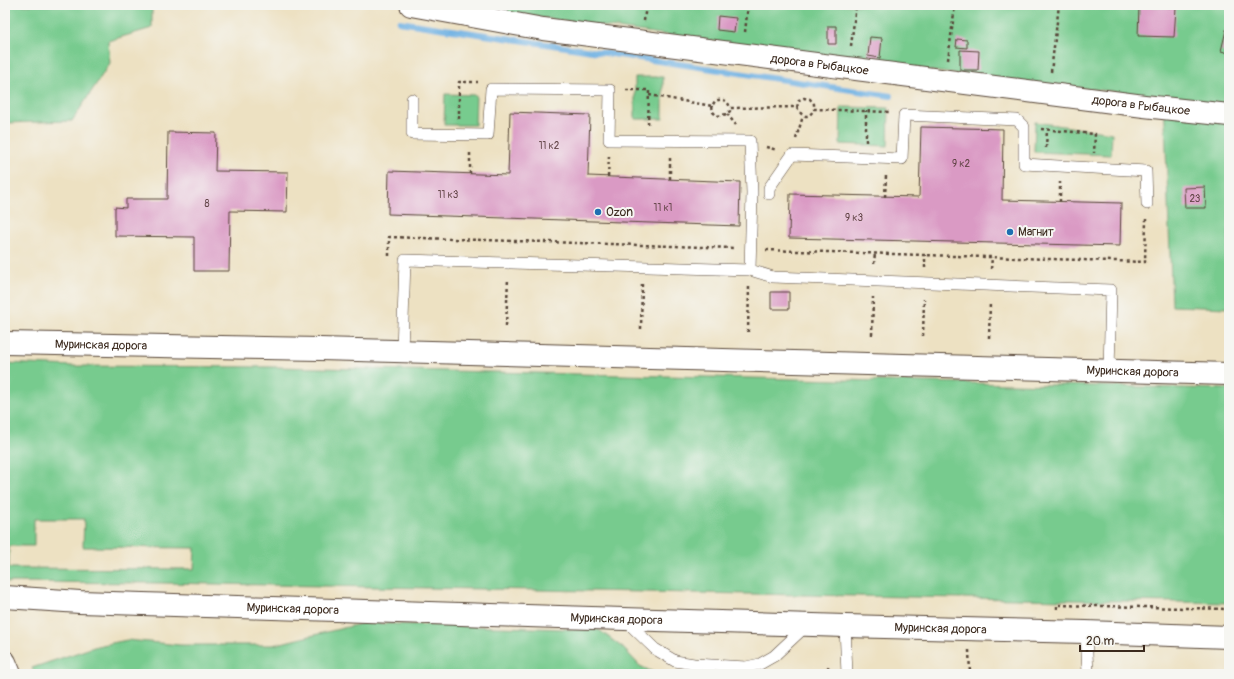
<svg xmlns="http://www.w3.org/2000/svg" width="1234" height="679" font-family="Pangolin,sans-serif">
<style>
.green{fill:#77cb8e;stroke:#597a56;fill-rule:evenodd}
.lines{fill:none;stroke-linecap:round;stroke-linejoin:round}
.stream{stroke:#6eb1e3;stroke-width:6}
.building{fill:#da9ac4}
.service-casing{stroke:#564537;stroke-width:12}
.minor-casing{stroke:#564537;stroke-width:24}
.path{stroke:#564537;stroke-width:2.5;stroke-dasharray:3 3;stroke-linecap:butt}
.service{stroke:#fff;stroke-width:11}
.minor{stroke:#fff;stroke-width:22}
.poi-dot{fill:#1f6fb2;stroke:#f6f6f2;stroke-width:1.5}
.labels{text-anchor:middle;stroke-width:4;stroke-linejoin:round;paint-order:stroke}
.number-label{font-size:10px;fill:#634648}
.street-label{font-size:12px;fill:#3b2a1e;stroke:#f6f6f2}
.poi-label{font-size:12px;fill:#3b2a1e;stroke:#f6f6f2;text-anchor:start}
</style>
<rect width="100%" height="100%" fill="#f6f6f2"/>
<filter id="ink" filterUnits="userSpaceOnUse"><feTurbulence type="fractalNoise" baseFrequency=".025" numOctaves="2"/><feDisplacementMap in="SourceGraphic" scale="8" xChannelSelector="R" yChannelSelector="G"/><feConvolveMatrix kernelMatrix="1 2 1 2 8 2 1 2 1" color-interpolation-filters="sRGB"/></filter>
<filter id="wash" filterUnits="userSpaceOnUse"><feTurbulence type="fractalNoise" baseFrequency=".012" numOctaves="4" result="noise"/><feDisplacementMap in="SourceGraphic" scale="16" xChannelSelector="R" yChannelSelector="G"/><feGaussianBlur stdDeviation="0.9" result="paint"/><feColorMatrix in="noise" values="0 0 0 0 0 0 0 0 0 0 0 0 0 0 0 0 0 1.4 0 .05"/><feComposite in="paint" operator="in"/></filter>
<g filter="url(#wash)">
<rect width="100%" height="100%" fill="#ede1c2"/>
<path class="green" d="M 5,5 L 152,5 L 152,28 L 108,41 L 110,63 L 72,121 L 5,123 Z
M 466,5 L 1229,5 L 1229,308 L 1172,306 L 1164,97 L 939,72 L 529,16 Z
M 635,77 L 663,77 L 663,119 L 635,119 Z
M 445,94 L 476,95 L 475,125 L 444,125 Z
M 841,107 L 889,108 L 888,146 L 840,144 Z
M 1035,122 L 1112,133 L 1111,155 L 1034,152 Z
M 5,363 L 73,366 L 276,367 L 1229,389 L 1229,603 L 162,583 L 5,582 ZM 34,519 L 84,519 L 83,547 L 195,548 L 194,569 L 9,568 L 9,546 L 34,546 Z
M 364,623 L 599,630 L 623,648 L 640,666 L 657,674 L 35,674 L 32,668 L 97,646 L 127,640 L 180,645 L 273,645 Z"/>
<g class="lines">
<path class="stream" d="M 399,22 L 891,96"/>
</g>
<g id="blocks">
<path class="building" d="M 1139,6 L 1176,8 L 1174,37 L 1138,36 Z
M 718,16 L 736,18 L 734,32 L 717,30 Z
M 1228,22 L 1229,22 L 1229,53 L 1221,51 Z
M 828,26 L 836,26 L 836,44 L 828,44 Z
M 870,37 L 882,38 L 880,58 L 868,56 Z
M 957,39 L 967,40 L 967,48 L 956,47 Z
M 960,50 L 979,51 L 978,70 L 960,70 Z
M 510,112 L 590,115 L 588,176 L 740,182 L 739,226 L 388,214 L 389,171 L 508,175 Z
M 921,127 L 1003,129 L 1002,200 L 1121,203 L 1120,246 L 789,238 L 790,194 L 919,197 Z
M 168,132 L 216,133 L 215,171 L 288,172 L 287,212 L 230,211 L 229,271 L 194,271 L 194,237 L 115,236 L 115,207 L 126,208 L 126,199 L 167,199 Z
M 1205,187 L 1206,208 L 1185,208 L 1184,188 Z
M 771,292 L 789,292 L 789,309 L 771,309 Z"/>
</g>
</g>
<g filter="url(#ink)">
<use href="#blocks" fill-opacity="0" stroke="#564537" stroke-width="1"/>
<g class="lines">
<g class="service-casing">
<path id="service" d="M 412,99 L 412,134 L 488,135 L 491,89 L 610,90 L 609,140 L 750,141 L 752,193 L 750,270
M 769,194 L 769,188 L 792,155 L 902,159 L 904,115 L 1017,120 L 1024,127 L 1024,164 L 1146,171 L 1147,204
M 402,351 L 405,260 L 750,270 L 773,277 L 1111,290 L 1109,371
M 625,620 L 655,649 L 675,661 L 694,664 L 746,667 L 760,664 L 774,656 L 806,626
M 845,626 L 847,674
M 1086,632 L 1088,674"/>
</g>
<g class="minor-casing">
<g id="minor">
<path id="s1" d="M 411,5 L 543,29 L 1144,106 L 1229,115"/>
<path id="s2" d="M 5,343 L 320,349 L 1229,374"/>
<path id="s3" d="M 5,597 L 80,602 L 845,626 L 1086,632 L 1229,637"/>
<path d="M 5,662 L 10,674"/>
</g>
</g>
<path class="path" d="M 644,21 L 646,5
M 745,32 L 748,5
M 851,46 L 856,5
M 948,60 L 955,5
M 1051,72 L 1059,5
M 626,90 L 649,90 L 648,125
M 649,95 L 712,106 L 715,101 C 722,98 728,100 730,108 L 797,107 L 799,100 L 804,98 L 810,99 L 814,104 L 814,109 L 889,112
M 712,106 L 713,112 L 717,116 L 727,114 L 730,111 L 730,108
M 797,107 C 801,117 809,120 814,109
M 727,114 L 736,125
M 459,119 L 459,82 L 478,82
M 1041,129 L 1095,134 L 1094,153
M 796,139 L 803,116
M 866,142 L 866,111
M 766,147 L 777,150
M 1046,148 L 1047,130
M 470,174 L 470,151
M 608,177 L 609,156
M 670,179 L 670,157
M 885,197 L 886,175
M 1060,202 L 1060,182
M 766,250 L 1145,262 L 1146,219
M 389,256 L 389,237 L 735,248
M 874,264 L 875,253
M 925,268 L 925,255
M 991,269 L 992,257
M 506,326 L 508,278
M 641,329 L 642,282
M 748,332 L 749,287
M 872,335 L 873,297
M 923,336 L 924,299
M 989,338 L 990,302
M 1057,609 L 1057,605 L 1229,609
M 969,650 L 970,674
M 824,674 L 829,666"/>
<use href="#service" class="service"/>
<use href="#minor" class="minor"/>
</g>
</g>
<g class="poi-dot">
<circle cx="598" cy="212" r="4"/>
<circle cx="1010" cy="232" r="4"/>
</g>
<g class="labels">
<g class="number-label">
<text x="549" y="149">11 к2</text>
<text x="961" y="167">9 к2</text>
<text x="448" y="198">11 к3</text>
<text x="1195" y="202">23</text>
<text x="207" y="207">8</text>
<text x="663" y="211">11 к1</text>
<text x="854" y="221">9 к3</text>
</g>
<g class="street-label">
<text dy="4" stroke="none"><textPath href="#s1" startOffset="413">дорога в Рыбацкое</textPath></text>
<text dy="4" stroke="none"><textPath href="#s1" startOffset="737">дорога в Рыбацкое</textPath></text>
<text dy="4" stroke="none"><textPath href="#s2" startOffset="96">Муринская дорога</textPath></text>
<text dy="4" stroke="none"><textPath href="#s2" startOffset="1128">Муринская дорога</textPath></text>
<text dy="4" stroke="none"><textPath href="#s3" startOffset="288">Муринская дорога</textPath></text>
<text dy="4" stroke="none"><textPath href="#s3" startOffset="612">Муринская дорога</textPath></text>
<text dy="4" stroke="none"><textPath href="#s3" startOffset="936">Муринская дорога</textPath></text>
</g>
<g class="poi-label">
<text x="606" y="216">Ozon</text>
<text x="1018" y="236">Магнит</text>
</g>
</g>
<rect width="1234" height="679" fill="none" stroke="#f6f6f2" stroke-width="20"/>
<path d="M1080 645v6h64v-6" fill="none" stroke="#3b2a1e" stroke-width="2"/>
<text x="1086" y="645" font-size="12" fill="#3b2a1e" stroke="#f6f6f2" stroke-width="3" paint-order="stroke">20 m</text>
</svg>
